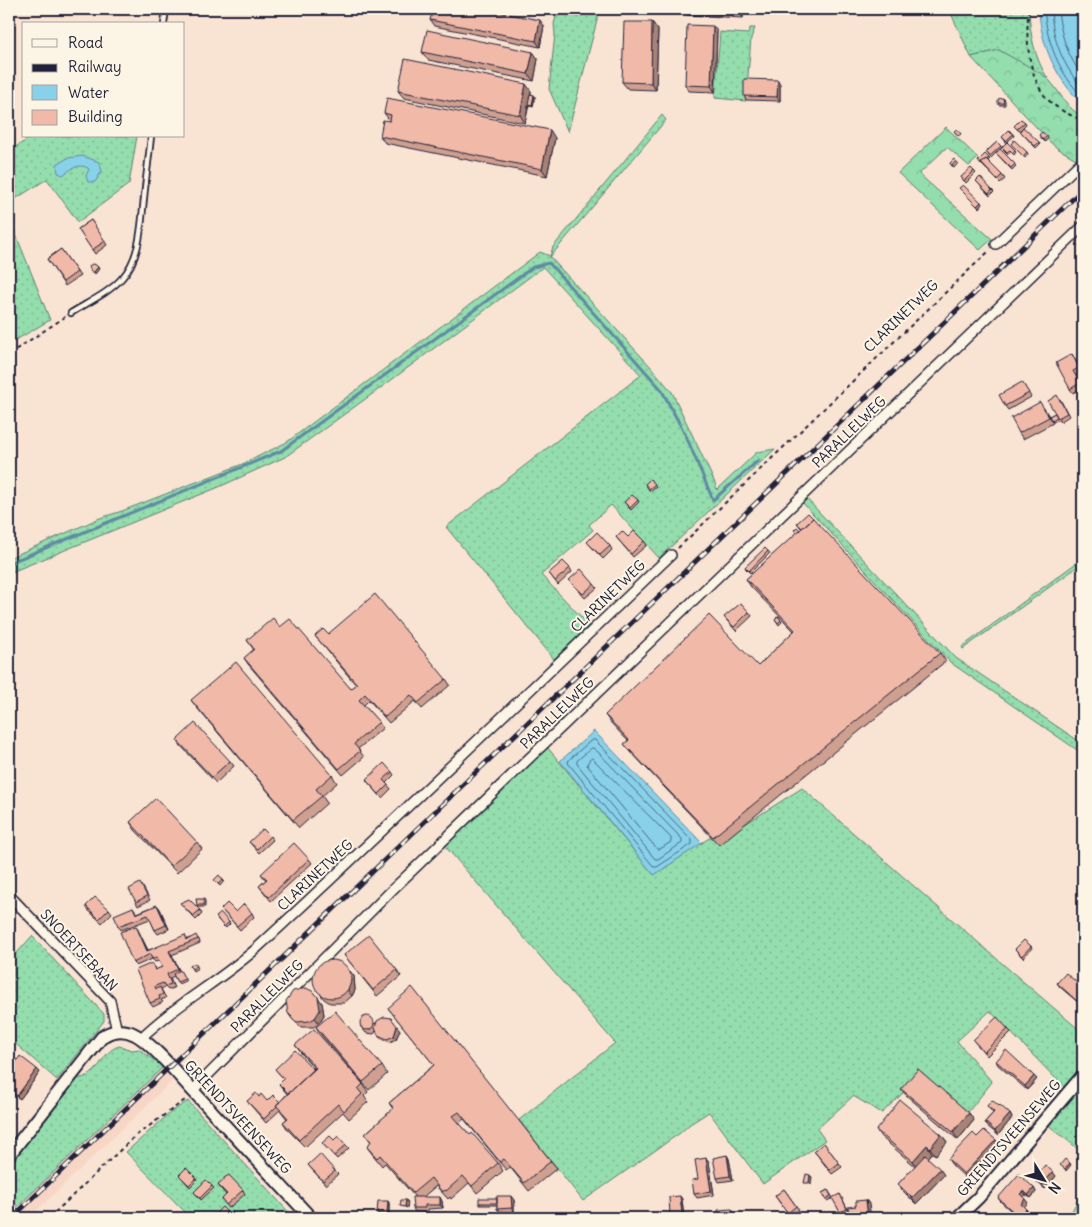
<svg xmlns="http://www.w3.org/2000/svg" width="1092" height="1227" font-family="Delius,sans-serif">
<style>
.built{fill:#f7d6c6}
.grass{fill:url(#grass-dots);stroke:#5b8074}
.forest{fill:url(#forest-crowns);stroke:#5b8074}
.water{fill:#88d1e9;stroke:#5f8ba3}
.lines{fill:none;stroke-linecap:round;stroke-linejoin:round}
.shore{stroke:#4b6881;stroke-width:1}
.stream{stroke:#5f8ba3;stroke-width:3}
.service-casing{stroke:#22223b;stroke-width:8}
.minor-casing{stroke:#22223b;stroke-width:12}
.tertiary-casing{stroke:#22223b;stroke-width:15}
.path{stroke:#22223b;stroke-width:2;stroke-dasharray:4 4;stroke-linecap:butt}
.service{stroke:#fcf5e5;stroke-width:4.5}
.minor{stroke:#fcf5e5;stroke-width:9}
.tertiary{stroke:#fcf5e5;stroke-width:11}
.rail-casing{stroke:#22223b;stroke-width:5}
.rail{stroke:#fcf5e5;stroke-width:3;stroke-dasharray:9;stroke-linecap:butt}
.wall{fill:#cf9f90;stroke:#22223b}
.shaded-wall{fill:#a98276;stroke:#22223b}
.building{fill:#f1b9a8;stroke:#22223b}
.labels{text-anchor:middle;stroke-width:4;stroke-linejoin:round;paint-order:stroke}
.street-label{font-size:14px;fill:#22223b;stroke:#fcf5e5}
</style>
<defs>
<pattern id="grass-dots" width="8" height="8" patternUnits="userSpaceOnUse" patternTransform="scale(1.25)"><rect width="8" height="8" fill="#94ddad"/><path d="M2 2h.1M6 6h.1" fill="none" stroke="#7fbd96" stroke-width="1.8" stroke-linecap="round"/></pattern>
<pattern id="forest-crowns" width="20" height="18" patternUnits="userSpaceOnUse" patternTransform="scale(1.25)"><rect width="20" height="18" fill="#94ddad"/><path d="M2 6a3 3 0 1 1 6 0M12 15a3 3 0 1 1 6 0" fill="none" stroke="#7fbd96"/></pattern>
</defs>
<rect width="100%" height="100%" fill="#f9e3d3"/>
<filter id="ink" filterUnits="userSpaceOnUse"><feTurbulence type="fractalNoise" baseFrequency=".02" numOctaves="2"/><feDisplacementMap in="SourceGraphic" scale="10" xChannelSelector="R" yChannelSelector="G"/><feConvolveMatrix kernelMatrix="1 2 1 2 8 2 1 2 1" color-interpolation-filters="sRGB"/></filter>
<g filter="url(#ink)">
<path class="built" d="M 163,1067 L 172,1081 L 29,1218 L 9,1218 L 9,1215 Z"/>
<path class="grass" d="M 558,9 L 600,9 L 568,132 L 549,89 L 555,34 L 554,24 Z
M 949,9 L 1029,9 C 1030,34 1034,57 1048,79 L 999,50 L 971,57 Z
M 750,28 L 755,28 L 751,38 L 746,101 L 715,98 L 720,32 L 748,34 Z
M 662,115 L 666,120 L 550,257 L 651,367 L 672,392 L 715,483 L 717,490 L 757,452 L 775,449 L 659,558 L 611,505 L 589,525 L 593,530 L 541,575 L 589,625 L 554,659 L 446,527 L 641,375 L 543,267 L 382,387 L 285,457 L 219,487 L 9,573 L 9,558 L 100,518 L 122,511 L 245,463 L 287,442 L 540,252 L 550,256 L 553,247 Z
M 33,136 L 137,136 L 129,184 L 78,222 L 47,179 L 9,203 L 9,151 Z
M 9,217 L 50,320 L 9,344 Z
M 805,497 L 956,658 L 1083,744 L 1083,754 L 951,663 L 801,501 Z
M 1083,558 L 1083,563 L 963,649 L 962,647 Z
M 547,747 L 654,875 L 712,836 L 717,842 L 802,788 L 1005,966 L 1083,1033 L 1083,1065 L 1064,1087 L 990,1011 L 957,1041 L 992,1082 L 968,1112 L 922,1075 L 882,1113 L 853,1096 L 817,1129 L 825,1140 L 763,1184 L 709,1112 L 690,1124 L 680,1133 L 583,1201 L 519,1120 L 615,1043 L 445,846 Z
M 32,936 L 104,1014 L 104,1021 L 57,1080 L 9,1038 L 9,962 Z
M 119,1046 L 132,1050 L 139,1049 L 163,1067 L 9,1215 L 9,1164 L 75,1079 C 104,1076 98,1053 119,1046 Z
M 1082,1085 L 1083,1086 L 1083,1153 L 1047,1124 Z
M 188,1101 L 293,1217 L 292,1218 L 191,1218 L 126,1152 L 171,1112 Z
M 1083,1191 L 1083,1218 L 1068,1218 Z"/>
<path class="forest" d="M 999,50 C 1010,57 1042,72 1049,80 C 1061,93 1066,108 1083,117 L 1083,152 L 1076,159 L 1057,148 L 1050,142 L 971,57 Z
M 946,127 L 978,158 L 969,166 L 947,147 L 919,174 L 992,239 L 980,250 L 898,173 Z"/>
<path class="water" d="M 1039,9 L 1083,9 L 1083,104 C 1057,81 1040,44 1039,9 Z
M 83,156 L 99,162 L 102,171 L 95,182 L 88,182 L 86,176 L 89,169 C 80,162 71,169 63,175 L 58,173 L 57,164 L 68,158 Z
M 594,731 L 702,843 L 654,875 L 560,761 Z"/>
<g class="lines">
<path class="shore" d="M 1044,9 C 1047,42 1059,74 1083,97
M 1051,9 C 1052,39 1063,66 1083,89
M 1058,9 C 1060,34 1068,57 1083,77
M 592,740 L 595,740 L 692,840 L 692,844 L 657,867 L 654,867 L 568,763 L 569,760 Z
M 592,748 L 595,749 L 682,839 L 682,843 L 658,859 L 655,859 L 577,764 L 577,761 Z
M 592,758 L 671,838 L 671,842 L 660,849 L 657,849 L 587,765 L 588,762 Z"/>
<path class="stream" d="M 9,563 L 281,451 L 533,267 L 549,263 L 661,389 L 686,436 L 713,500 L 759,460"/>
<g class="service-casing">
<path id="service" d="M 164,24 L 166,9
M 71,313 C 87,303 109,293 122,278 C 141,257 141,225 144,198 C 146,177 149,157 151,136"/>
</g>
<g class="minor-casing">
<path id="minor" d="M 996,244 L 1083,160
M 9,895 L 110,1001 L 117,1031
M 141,1038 C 176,1004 220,981 257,948 C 397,819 534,686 671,555
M 193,1090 L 391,891 L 1083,226
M 963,1213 L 969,1218"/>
</g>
<g class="tertiary-casing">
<path id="tertiary" d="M 9,1155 L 102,1037 C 111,1030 124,1029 134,1034 C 150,1041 181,1078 194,1092 C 233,1134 272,1176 311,1218
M 957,1218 L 979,1197 L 1083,1075"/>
</g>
<path class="path" d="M 1029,9 C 1025,35 1028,73 1044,95 C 1053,107 1070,116 1083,120
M 9,354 L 65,317
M 678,548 L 989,251
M 49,1218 L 134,1137 L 185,1100"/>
<use href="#service" class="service"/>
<use href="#minor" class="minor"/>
<use href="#tertiary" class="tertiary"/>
<g class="rail-casing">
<path id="rail" d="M 12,1218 L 1083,189"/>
</g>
<use href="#rail" class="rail"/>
</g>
<path class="wall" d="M 684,9 L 743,9 L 743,18 L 687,15 L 684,12 Z
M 430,20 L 544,26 L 540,47 L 434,26 Z
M 652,22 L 658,30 L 656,90 L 628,89 L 622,82 Z
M 717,31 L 715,92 L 689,91 L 685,85 Z
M 422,52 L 533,52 L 538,59 L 534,81 L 428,60 Z
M 780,84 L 780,101 L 746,100 L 744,96 Z
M 398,91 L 531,91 L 531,94 L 534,95 L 535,97 L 533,106 L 529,105 L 525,123 L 404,98 Z
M 1003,98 L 1005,100 L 1005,105 L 999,105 L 998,103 Z
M 384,113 L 555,138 L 547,176 L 385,143 L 380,136 L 390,121 Z
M 1025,122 L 1026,124 L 1019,131 L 1014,126 Z
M 1020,131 L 1039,142 L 1040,144 L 1036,148 Z
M 1013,134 L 1014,136 L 1007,142 L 1016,152 L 1014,155 L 1011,152 L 1008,154 L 1003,149 L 1006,142 L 1002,137 Z
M 1039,135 L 1047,136 L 1048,138 L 1045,142 Z
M 997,142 L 1002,148 L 1000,149 L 1016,166 L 1012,170 L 996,153 L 991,158 L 986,152 Z
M 1011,144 L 1027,152 L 1028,154 L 1025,158 Z
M 989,158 L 990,159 L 988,161 L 1002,175 L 1005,179 L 1000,183 L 978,161 Z
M 954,159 L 958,163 L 954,168 L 950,163 Z
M 974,171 L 976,173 L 966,183 L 961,177 Z
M 976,181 L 992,190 L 994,192 L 990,196 Z
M 91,220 L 107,245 L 95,254 L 78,229 Z
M 61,249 L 80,276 L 65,286 L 47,259 Z
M 1072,354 L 1082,371 L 1076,375 L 1083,387 L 1073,393 L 1070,389 Z
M 1022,382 L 1031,397 L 1008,410 L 1005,406 Z
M 1060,399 L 1069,416 L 1060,422 L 1059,419 L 1053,422 L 1049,416 L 1055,413 Z
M 1044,408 L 1053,423 L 1023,439 L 1019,433 Z
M 650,479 L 656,486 L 650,491 L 645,484 Z
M 638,500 L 639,502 L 631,510 L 624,502 Z
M 797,523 L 940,653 L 946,661 L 719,845 L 630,751 L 624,744 L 628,741 L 610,722 L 605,715 L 758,666 L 794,631 L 751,587 L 746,579 L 802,529 Z
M 616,537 L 628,537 L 644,541 L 647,545 L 633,557 Z
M 587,542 L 610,546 L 612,550 L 603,559 Z
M 768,551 L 770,553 L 750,573 L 746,569 L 745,567 Z
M 570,568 L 572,572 L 558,585 L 549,573 Z
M 569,580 L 594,584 L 597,588 L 585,598 Z
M 749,612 L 752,616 L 736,631 L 724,617 Z
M 778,616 L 782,622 L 779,625 L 775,619 Z
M 280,627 L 351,689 L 356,685 L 315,636 L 328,634 L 446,679 L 450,685 L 422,709 L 415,701 L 389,723 L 369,700 L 364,705 L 383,728 L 358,749 L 364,757 L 343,775 L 248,664 L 244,658 L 254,650 L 247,640 Z
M 191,700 L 332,775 L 337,783 L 322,796 L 327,803 L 299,828 L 197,708 Z
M 177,740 L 230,761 L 234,766 L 216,783 L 181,746 Z
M 392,772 L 394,775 L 386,783 L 391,789 L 382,798 L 366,780 Z
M 130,822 L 197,842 L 202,849 L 177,873 L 135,830 Z
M 270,836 L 273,840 L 259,853 L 249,842 Z
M 309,859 L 312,863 L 271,901 L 259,886 L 266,880 L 261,874 Z
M 214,880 L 223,880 L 224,881 L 220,886 Z
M 143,887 L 150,900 L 138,906 L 136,902 Z
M 204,899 L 205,901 L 205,907 L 198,907 L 197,905 Z
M 180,903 L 200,910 L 202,914 L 196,920 Z
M 157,905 L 160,909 L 169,929 L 158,934 L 155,930 L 150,919 L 121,930 L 118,926 L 133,907 L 137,913 Z
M 86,906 L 109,909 L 112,913 L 102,923 L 88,910 Z
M 221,909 L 236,912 L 252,913 L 254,917 L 240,930 Z
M 217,919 L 229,922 L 230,924 L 226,928 Z
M 136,926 L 148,950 L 188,939 L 199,939 L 200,943 L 172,955 L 179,970 L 186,981 L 178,984 L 174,976 L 170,978 L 174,988 L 168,990 L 165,987 L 161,989 L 166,998 L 161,1000 L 163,1002 L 153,1007 L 150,1003 L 155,967 L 156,970 L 162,967 L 159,961 L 155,962 L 152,959 L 136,966 L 133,963 Z
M 1031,946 L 1032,948 L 1023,958 L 1015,949 Z
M 344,955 L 397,970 L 401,976 L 377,996 Z
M 196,965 L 198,968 L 193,971 L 190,966 Z
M 354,976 L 355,990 L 352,996 L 344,1003 L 330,1003 L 324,999 L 316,988 Z
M 1057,983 L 1083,988 L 1081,1005 L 1060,987 Z
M 322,1003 L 324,1015 L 319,1023 L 314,1027 L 301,1027 L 292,1019 L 288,1013 Z
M 388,1008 L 551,1161 L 557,1168 L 529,1191 L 510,1167 L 506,1170 L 464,1119 L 459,1123 L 470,1135 L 498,1163 L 503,1171 L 477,1193 L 469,1183 L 451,1199 L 450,1197 L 448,1199 L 436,1186 L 423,1197 L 442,1201 L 443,1208 L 428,1209 L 428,1212 L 415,1212 L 413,1208 L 415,1197 L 385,1163 L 382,1166 L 373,1155 L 367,1147 L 371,1142 L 365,1134 L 393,1109 L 389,1103 L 434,1065 Z
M 377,1023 L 400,1030 L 396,1039 L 390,1042 L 380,1038 L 376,1031 L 374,1034 L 366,1033 L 360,1026 Z
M 316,1027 L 382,1066 L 387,1074 L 369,1090 L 321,1035 Z
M 1008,1029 L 1011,1032 L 987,1056 L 973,1040 Z
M 295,1045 L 363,1084 L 368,1092 L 364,1096 L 368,1102 L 349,1119 L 343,1112 L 305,1147 L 288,1130 L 283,1122 L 287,1119 L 280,1110 L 266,1123 L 247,1101 L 259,1097 L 267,1101 L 280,1102 L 287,1094 L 279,1084 L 284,1079 L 275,1069 L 313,1069 L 314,1068 L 301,1053 Z
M 996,1061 L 1037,1079 L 1027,1090 L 998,1065 Z
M 9,1072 L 40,1072 L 20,1099 L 9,1091 Z
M 901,1089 L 969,1113 L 974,1120 L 958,1140 L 907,1096 Z
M 987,1106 L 999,1106 L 1010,1114 L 1012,1118 L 998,1135 L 987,1126 L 985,1122 L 993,1113 Z
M 876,1130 L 941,1134 L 947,1142 L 936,1155 L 932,1153 L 928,1158 L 944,1175 L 916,1204 L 902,1190 L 898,1184 L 915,1166 L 881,1137 Z
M 977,1137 L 996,1140 L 1000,1146 L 968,1180 L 952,1165 L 948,1159 Z
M 334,1140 L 346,1145 L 349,1148 L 337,1159 L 322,1143 Z
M 824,1143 L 842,1167 L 832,1174 L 814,1151 Z
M 727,1155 L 729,1159 L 733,1180 L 719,1182 L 717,1178 Z
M 706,1158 L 709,1162 L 714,1195 L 697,1198 L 694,1194 L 698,1179 Z
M 308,1165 L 335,1171 L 338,1174 L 326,1185 Z
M 1056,1176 L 1045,1189 L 1037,1182 L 1034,1178 Z
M 181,1177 L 196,1178 L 197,1180 L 190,1187 Z
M 218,1185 L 243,1190 L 245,1194 L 229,1208 L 222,1199 L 226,1195 Z
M 212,1186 L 214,1188 L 201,1200 L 194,1192 Z
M 1034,1188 L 1036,1192 L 1031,1198 L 1026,1195 L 1023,1198 L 1028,1203 L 1024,1207 L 1029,1213 L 1024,1218 L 1019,1218 L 1001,1202 L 998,1198 Z
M 784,1189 L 799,1210 L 790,1217 L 775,1196 Z
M 828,1190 L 833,1198 L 840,1194 L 848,1210 L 866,1200 L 869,1204 L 848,1211 L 841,1214 L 833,1198 L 827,1201 L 822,1193 Z
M 682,1199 L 684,1218 L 672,1218 L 670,1215 Z
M 514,1200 L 514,1212 L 500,1212 L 497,1209 L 497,1205 L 480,1205 L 479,1203 Z
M 388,1201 L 389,1203 L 389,1215 L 379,1215 L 377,1213 Z
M 222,1207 L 228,1214 L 224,1218 L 221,1218 Z"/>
<path class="shaded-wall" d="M 740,9 L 743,9 L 743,18 L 740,14 Z
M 540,20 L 544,26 L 540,47 L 536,41 Z
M 652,22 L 658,30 L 656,90 L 651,83 Z
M 713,26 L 717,31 L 715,92 L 711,86 Z
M 533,52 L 538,59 L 534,81 L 528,74 Z
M 778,80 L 780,84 L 780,101 L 777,97 Z
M 526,84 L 531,91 L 525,123 L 520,115 Z
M 534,95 L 535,97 L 533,106 L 532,105 Z
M 550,130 L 555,138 L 547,176 L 542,169 Z
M 981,202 L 982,204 L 979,208 L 977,206 Z
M 98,267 L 99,269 L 95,274 L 94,272 Z
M 157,905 L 160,909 L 169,929 L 166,925 Z
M 136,926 L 138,930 L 150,955 L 147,951 Z
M 169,951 L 172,955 L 180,973 Z
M 350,971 L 354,976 L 355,990 L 352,996 L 348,991 Z
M 1083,995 L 1083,1002 L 1081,1005 L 1078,1002 Z
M 318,997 L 322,1003 L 324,1015 L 319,1023 L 315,1018 Z
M 397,1026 L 400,1030 L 396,1039 L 394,1036 Z
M 37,1069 L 40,1072 L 20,1099 L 17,1096 Z
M 1034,1076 L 1037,1079 L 1027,1090 L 1025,1086 Z
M 969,1113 L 974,1120 L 958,1140 L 953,1132 Z
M 1010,1114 L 1012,1118 L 998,1135 L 995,1131 Z
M 941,1134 L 947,1142 L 936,1155 L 930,1148 Z
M 996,1140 L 1000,1146 L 968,1180 L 964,1174 Z
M 927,1145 L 932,1153 L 919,1169 L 913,1161 Z
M 727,1155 L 729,1159 L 733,1180 L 730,1176 Z
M 706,1158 L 709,1162 L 714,1195 L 711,1191 Z
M 1070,1163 L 1071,1165 L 1066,1171 L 1065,1169 Z
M 940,1169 L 944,1175 L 916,1204 L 912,1198 Z
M 1053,1172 L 1056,1176 L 1045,1189 L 1042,1185 Z
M 810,1175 L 812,1177 L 811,1185 L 809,1183 Z
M 1034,1188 L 1036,1192 L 1031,1198 L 1028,1195 Z
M 1024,1191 L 1026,1195 L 1023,1198 L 1020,1194 Z
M 511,1196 L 514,1200 L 514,1212 L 512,1208 Z
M 680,1196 L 682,1199 L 684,1218 L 682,1214 Z
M 440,1197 L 442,1201 L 443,1208 L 440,1205 Z
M 1025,1199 L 1028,1203 L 1023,1208 L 1021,1204 Z
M 406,1200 L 408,1202 L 407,1208 L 405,1207 Z
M 866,1200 L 869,1204 L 871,1218 L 868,1218 Z
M 388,1201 L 389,1203 L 389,1215 L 387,1213 Z
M 732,1209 L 734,1213 L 735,1218 L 733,1218 Z
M 1026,1209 L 1029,1213 L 1024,1218 L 1020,1218 L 1019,1217 Z"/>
<path class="building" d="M 433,9 L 482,9 L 540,20 L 536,41 L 430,20 Z
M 684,9 L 740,9 L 740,14 L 684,12 Z
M 624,22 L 652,22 L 651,83 L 622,82 Z
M 687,25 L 713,26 L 711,86 L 685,85 Z
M 427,30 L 533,52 L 528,74 L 422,52 Z
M 405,59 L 526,84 L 520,115 L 398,91 Z
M 744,79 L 778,80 L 777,97 L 744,96 Z
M 530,94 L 534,95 L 532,105 L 528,104 Z
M 387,98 L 550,130 L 542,169 L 380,136 L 383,120 L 390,121 L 391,115 L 384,113 Z
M 1003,98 L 1004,103 L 998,103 L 998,99 Z
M 1021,119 L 1025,122 L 1017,129 L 1014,126 Z
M 1023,127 L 1039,142 L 1035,146 L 1020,131 Z
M 957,129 L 961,134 L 958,136 L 954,131 Z
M 1009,130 L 1013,134 L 1006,141 L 1002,137 Z
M 1042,132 L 1047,136 L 1043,140 L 1039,135 Z
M 1014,140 L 1027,152 L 1023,156 L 1011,144 Z
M 997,142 L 1001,146 L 990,156 L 986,152 Z
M 1007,142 L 1015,150 L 1013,153 L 1010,150 L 1007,152 L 1002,147 Z
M 1000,149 L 1015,164 L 1011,168 L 996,153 Z
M 985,154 L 989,158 L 986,160 L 986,159 L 981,163 L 981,165 L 978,161 Z
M 954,159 L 956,161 L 952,166 L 950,163 Z
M 986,159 L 1002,175 L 997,180 L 981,163 Z
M 971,168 L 974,171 L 964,181 L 961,177 Z
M 980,177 L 992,190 L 989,194 L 976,181 Z
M 963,185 L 981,202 L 977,206 L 959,188 Z
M 91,220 L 105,241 L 92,250 L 78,229 Z
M 61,249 L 77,272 L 63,282 L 47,259 Z
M 92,264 L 96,265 L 98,267 L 94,272 L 91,272 L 89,266 Z
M 1072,354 L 1079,368 L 1073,371 L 1080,383 L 1070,389 L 1056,363 Z
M 1022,382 L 1029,393 L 1005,406 L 999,395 Z
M 1057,395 L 1067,413 L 1058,418 L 1048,401 Z
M 1040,402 L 1049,417 L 1019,433 L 1011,418 Z
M 1055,413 L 1057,417 L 1052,420 L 1049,416 Z
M 650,479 L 655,484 L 649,489 L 645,484 Z
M 632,495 L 638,500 L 630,508 L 624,502 Z
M 808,513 L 813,518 L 802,528 L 797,523 Z
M 813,518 L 940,653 L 713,837 L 624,744 L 629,740 L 605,715 L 709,615 L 758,666 L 795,630 L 746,579 Z
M 797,527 L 800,530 L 797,533 L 794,530 Z
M 622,531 L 628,537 L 634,531 L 644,541 L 631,554 L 616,537 Z
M 597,532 L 610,546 L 600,555 L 587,542 Z
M 765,548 L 768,551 L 749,571 L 745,567 Z
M 563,561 L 570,568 L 555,581 L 549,573 Z
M 581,569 L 594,584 L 583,594 L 569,580 Z
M 375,594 L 446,679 L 418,703 L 411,695 L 385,717 L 365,694 L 359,700 L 379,722 L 354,744 L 360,751 L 339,769 L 244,658 L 254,649 L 247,640 L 273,618 L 280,627 L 290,619 L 351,689 L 357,684 L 315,636 L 323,629 L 328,634 Z
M 741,603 L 749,612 L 734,627 L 724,617 Z
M 778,616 L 781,620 L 778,623 L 775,619 Z
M 236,662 L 332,775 L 316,789 L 322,796 L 293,820 L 191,700 Z
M 195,723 L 230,761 L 212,777 L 177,740 Z
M 384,763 L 392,772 L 383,780 L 388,785 L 379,794 L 366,780 Z
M 156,798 L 197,842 L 171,866 L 130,822 Z
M 263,829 L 270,836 L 257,849 L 249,842 Z
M 294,843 L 309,859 L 269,897 L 259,886 L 267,879 L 261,874 Z
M 219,875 L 223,880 L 218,884 L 214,880 Z
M 140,883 L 147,896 L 136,902 L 129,889 Z
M 95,897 L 109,909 L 99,919 L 86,906 Z
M 189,899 L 200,910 L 193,916 L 180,903 Z
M 196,899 L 204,899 L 204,905 L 197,905 Z
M 227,903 L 236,912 L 244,904 L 252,913 L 237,926 L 221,909 Z
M 157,905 L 166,925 L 155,930 L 148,915 L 118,926 L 114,915 L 133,907 L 136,914 Z
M 221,913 L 229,922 L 224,927 L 216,917 Z
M 136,926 L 147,951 L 185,935 L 187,940 L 196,935 L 198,939 L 169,951 L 178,969 L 167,974 L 171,984 L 165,986 L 163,983 L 155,986 L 156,989 L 160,987 L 163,994 L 159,996 L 160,999 L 150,1003 L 136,970 L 152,963 L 155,970 L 162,967 L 157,957 L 152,959 L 150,954 L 133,963 L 120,932 Z
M 369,935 L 397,970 L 373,990 L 344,955 Z
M 1024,940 L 1031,946 L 1022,956 L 1015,949 Z
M313 979a19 19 0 1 1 38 0a19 19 0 1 1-38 0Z
M 195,963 L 197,966 L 192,969 L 190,966 Z
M 180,970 L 185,979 L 177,982 L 173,974 Z
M 1066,973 L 1083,988 L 1083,995 L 1078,1002 L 1057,983 Z
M 412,987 L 551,1161 L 524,1183 L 504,1159 L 500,1162 L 459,1112 L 453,1116 L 470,1135 L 472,1133 L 498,1163 L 472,1186 L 463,1176 L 446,1191 L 445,1190 L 442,1192 L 431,1178 L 413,1193 L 380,1155 L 377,1158 L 367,1147 L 371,1141 L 365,1134 L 394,1108 L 389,1103 L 434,1065 L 388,1008 Z
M 306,988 L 314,992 L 318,997 L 320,1010 L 315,1018 L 310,1021 L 297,1022 L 288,1013 L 286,1001 L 293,991 Z
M 335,1011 L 382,1066 L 363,1082 L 316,1027 Z
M360 1023a7 7 0 1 1 14 0a7 7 0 1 1-14 0Z
M 384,1017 L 391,1018 L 397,1026 L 394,1036 L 387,1039 L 378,1035 L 375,1028 L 377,1021 Z
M 997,1017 L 1008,1029 L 984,1052 L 973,1040 Z
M 314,1029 L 363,1084 L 358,1089 L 362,1094 L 344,1111 L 338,1104 L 299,1140 L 283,1122 L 288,1118 L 276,1105 L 316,1068 L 295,1045 Z
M 295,1050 L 313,1069 L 315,1068 L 290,1092 L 289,1092 L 288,1093 L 279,1084 L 284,1079 L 275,1069 Z
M 1006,1050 L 1034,1076 L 1025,1086 L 996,1061 Z
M 20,1056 L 37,1069 L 17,1096 L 9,1089 L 9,1072 Z
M 918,1069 L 969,1113 L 953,1132 L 901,1089 Z
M 256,1093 L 259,1097 L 261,1094 L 267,1101 L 273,1095 L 280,1102 L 276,1105 L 277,1106 L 264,1119 L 247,1101 Z
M 900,1100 L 941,1134 L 930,1148 L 927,1145 L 913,1161 L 876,1130 Z
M 992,1100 L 999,1106 L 1000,1105 L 1010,1114 L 995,1131 L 985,1122 L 994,1112 L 987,1106 Z
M 1083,1117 L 1083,1128 L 1078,1123 Z
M 984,1130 L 996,1140 L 964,1174 L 948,1159 L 973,1133 L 977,1137 Z
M 330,1136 L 334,1140 L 338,1136 L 346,1145 L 334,1156 L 322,1143 Z
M 1083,1138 L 1083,1149 L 1078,1144 Z
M 824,1143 L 839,1163 L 830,1170 L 814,1151 Z
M 320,1154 L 335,1171 L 323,1181 L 308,1165 Z
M 727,1155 L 730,1176 L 717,1178 L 713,1158 Z
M 925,1155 L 940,1169 L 912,1198 L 898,1184 Z
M 706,1158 L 711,1191 L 694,1194 L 692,1180 L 698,1179 L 695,1160 Z
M 1065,1159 L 1070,1163 L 1065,1169 L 1060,1165 Z
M 1045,1165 L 1053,1172 L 1042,1185 L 1034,1178 Z
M 186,1168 L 196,1178 L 189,1185 L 179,1175 Z
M 806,1174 L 810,1175 L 809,1183 L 804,1183 Z
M 1019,1174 L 1034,1188 L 1028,1195 L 1024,1191 L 1020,1194 L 1025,1199 L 1021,1204 L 1026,1209 L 1019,1217 L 998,1198 Z
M 229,1175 L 243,1190 L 226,1205 L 222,1199 L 227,1194 L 218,1185 L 224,1180 L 224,1178 Z
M 206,1180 L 212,1186 L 200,1198 L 194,1192 Z
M 784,1189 L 796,1206 L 788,1213 L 775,1196 Z
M 828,1190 L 831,1196 L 826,1199 L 822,1193 Z
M 840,1194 L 847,1209 L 840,1212 L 832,1198 Z
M 497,1196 L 511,1196 L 512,1208 L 497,1209 Z
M 680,1196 L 682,1214 L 670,1215 L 669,1197 Z
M 412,1197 L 440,1197 L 440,1205 L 425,1205 L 425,1208 L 413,1208 Z
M 479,1198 L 497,1198 L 497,1203 L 479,1203 Z
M 401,1200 L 406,1200 L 405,1207 L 400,1206 Z
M 866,1200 L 868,1218 L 849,1218 L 848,1207 L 856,1206 L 856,1201 Z
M 378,1201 L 388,1201 L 387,1213 L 377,1213 Z
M 222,1207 L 227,1212 L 221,1218 L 216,1213 Z
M 732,1209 L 733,1218 L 719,1218 L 718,1210 Z
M 824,1214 L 825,1218 L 813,1218 L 813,1216 Z
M 393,1215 L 406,1217 L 406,1218 L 392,1218 Z"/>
</g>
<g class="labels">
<g class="street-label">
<text transform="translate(901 316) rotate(-44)" y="5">CLARINETWEG</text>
<text transform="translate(849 432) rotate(-44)" y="5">PARALLELWEG</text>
<text transform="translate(608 596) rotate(-44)" y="5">CLARINETWEG</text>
<text transform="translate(557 713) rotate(-44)" y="5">PARALLELWEG</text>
<text transform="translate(315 875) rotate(-43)" y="5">CLARINETWEG</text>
<text transform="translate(79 950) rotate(47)" y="5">SNOERTSEBAAN</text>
<text transform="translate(267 996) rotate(-45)" y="5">PARALLELWEG</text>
<text transform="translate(238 1117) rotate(47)" y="5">GRIENDTSVEENSEWEG</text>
<text transform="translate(1009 1138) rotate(-49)" y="5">GRIENDTSVEENSEWEG</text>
</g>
</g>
<rect width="1092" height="1227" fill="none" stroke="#fcf5e5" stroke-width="30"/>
<rect x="15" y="15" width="1062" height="1197" fill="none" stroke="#22223b" stroke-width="2" filter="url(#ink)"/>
<rect x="22" y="22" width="162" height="115" fill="#fcf5e5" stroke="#a5a1a1"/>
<rect x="32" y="39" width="25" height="8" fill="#fcf5e5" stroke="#a5a1a1"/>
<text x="68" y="48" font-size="15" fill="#22223b">Road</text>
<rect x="32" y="64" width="25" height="8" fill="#22223b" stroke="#a5a1a1"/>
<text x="68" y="72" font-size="15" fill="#22223b">Railway</text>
<rect x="32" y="85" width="25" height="15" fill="#88d1e9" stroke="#a5a1a1"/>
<text x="68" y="98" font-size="15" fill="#22223b">Water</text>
<rect x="32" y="110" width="25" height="15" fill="#f1b9a8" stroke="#a5a1a1"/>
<text x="68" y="122" font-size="15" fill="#22223b">Building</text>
<g transform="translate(1044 1180) rotate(127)" stroke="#fcf5e5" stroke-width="4" paint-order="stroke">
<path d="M0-4L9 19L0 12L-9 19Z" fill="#22223b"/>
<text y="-8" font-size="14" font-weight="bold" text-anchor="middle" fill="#22223b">N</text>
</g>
</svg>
